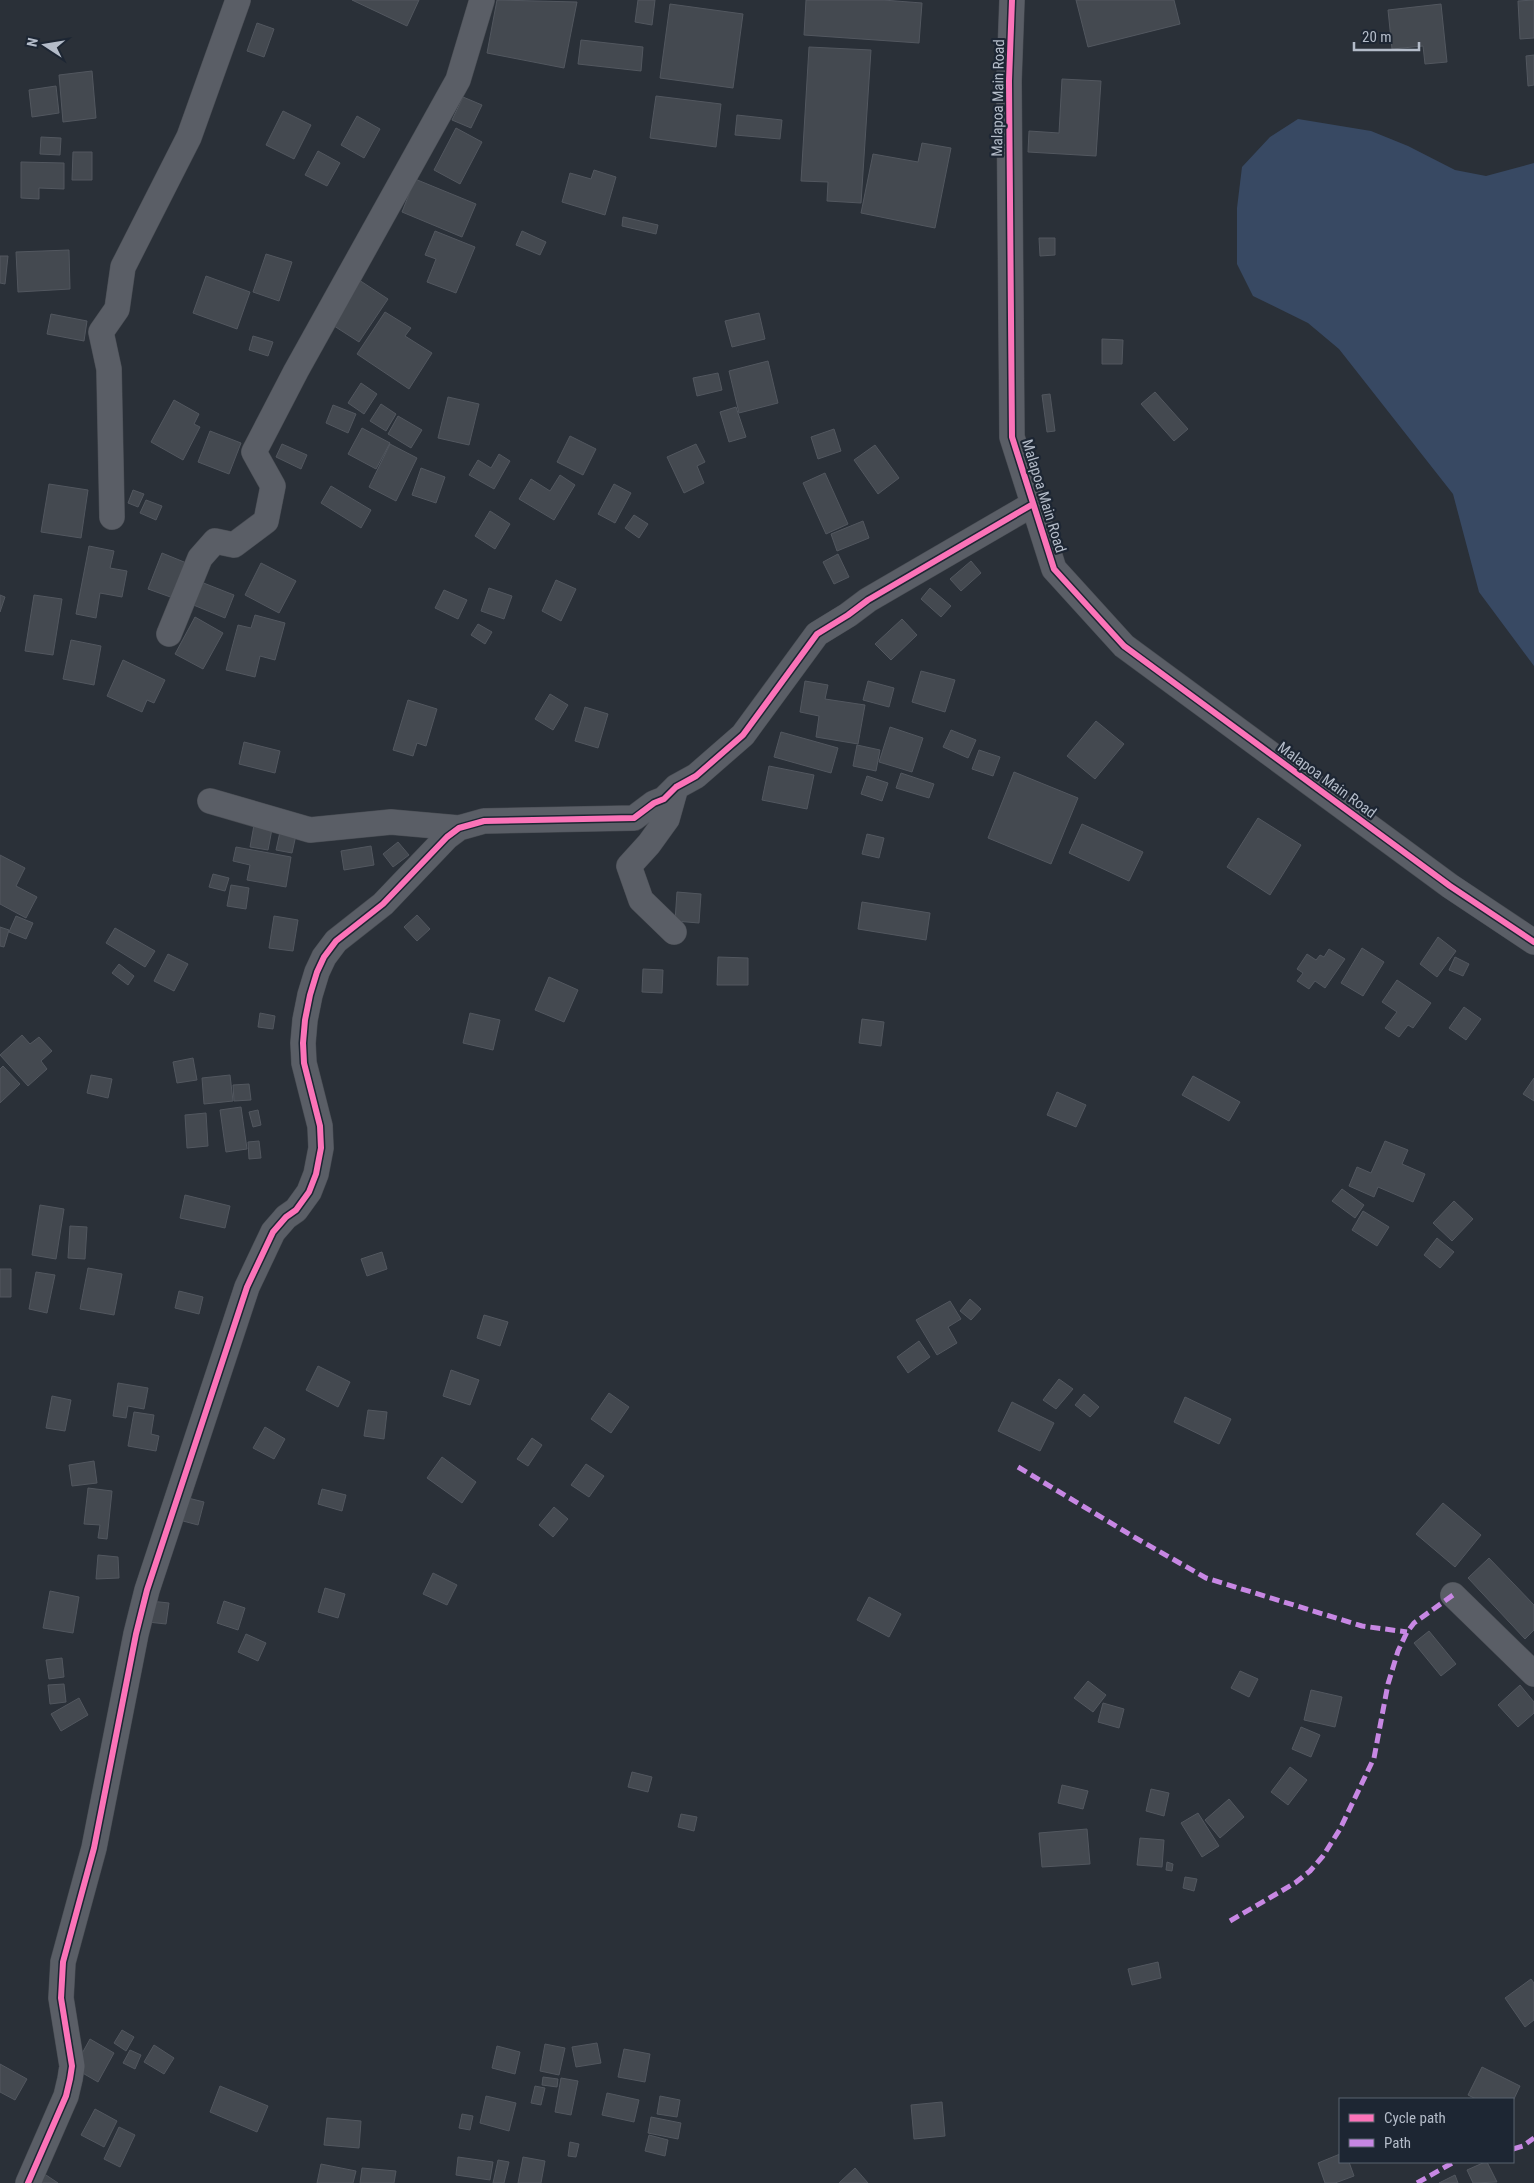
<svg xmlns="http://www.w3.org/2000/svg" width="1534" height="2183" font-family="'Roboto Condensed',sans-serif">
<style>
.water{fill:#384963}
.building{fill:#444950;stroke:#52575f}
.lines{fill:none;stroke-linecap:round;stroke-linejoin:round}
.street-casing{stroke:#484c53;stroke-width:26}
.street{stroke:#5a5e66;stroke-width:25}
.quiet{stroke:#c787e3;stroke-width:5;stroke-dasharray:10 5;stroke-linecap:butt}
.cycleway-casing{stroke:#1d2633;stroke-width:9}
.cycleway{stroke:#fb73b8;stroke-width:6}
.labels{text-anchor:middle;stroke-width:4.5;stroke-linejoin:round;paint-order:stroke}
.street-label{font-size:15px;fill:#b4bcc9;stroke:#1d2633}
</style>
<rect width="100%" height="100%" fill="#2a3038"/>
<path class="water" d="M 1298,119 L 1371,131 L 1408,146 L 1455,170 L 1486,176 L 1534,163 L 1534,666 L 1479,592 L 1453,494 L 1339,349 L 1308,323 L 1253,296 L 1237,264 L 1237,208 L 1242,167 L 1270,137 Z"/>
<path class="building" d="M 352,0 L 419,0 L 407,26 Z
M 497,0 L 577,2 L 564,68 L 487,53 Z
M 638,0 L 655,0 L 652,25 L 635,22 Z
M 806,0 L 883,0 L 922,3 L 919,43 L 804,35 Z
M 1076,0 L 1174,0 L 1180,24 L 1088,47 Z
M 1534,0 L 1534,38 L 1520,39 L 1518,1 Z
M 670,4 L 743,14 L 733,88 L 660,78 Z
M 1441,4 L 1447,62 L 1425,64 L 1423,46 L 1392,49 L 1388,10 Z
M 257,23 L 274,29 L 264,57 L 247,51 Z
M 581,40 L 643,47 L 641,71 L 578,64 Z
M 809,47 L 871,50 L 861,203 L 827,201 L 828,182 L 801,181 Z
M 1534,55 L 1534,85 L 1528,86 L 1526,56 Z
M 92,71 L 96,118 L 63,122 L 59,75 Z
M 1062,79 L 1101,81 L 1096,156 L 1028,152 L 1029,131 L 1059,133 Z
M 56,86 L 59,113 L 32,117 L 29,90 Z
M 656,96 L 721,104 L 716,147 L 650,138 Z
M 463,97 L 482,105 L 471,128 L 452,120 Z
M 283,111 L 311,125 L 294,159 L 266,145 Z
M 737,115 L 782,120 L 780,139 L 735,135 Z
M 357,116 L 380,129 L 364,158 L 341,145 Z
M 456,128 L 482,142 L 460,184 L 434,170 Z
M 41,137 L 61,138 L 60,155 L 40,154 Z
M 922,143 L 951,148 L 935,228 L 861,213 L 873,154 L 918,162 Z
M 318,151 L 340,163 L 327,186 L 305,175 Z
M 73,152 L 92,152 L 92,180 L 72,180 Z
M 21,162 L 64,163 L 64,189 L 39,188 L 39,199 L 21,198 Z
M 594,170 L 616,177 L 605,215 L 562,202 L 570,173 L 591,179 Z
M 415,179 L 476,204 L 462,237 L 402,212 Z
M 623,217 L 658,225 L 656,234 L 622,226 Z
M 435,231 L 475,247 L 456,293 L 427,282 L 436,259 L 425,255 Z
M 522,231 L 546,242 L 540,255 L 516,245 Z
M 1039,238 L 1055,238 L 1055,255 L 1040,256 Z
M 69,250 L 70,289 L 18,292 L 16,252 Z
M 266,254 L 292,262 L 279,301 L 253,292 Z
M 0,256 L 8,256 L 5,284 L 0,283 Z
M 206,276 L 250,292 L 237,329 L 193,313 Z
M 359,280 L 388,299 L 359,342 L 331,324 Z
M 385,312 L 411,328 L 405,336 L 432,353 L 409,389 L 357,354 Z
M 759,313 L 765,339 L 732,347 L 725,321 Z
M 51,314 L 87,321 L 84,341 L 47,334 Z
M 253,336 L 273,342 L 268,356 L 249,350 Z
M 1102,339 L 1123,340 L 1122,364 L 1102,364 Z
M 768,361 L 778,403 L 739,413 L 729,371 Z
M 718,373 L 722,390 L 697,396 L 693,378 Z
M 361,383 L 377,394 L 364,414 L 348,403 Z
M 1155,392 L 1188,429 L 1174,441 L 1141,404 Z
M 1050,394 L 1055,431 L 1047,432 L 1042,395 Z
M 448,397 L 479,404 L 469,445 L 438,438 Z
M 174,400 L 199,414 L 194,424 L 200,427 L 183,460 L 151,442 Z
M 381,404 L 396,414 L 386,431 L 370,421 Z
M 333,405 L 356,414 L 348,433 L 326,423 Z
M 736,407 L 746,437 L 729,442 L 720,412 Z
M 398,416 L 422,430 L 411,448 L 388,434 Z
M 362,428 L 390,443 L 376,469 L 348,454 Z
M 834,429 L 841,451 L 818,459 L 811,437 Z
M 210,431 L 241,443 L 229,474 L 198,462 Z
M 570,436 L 596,449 L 583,475 L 557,462 Z
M 282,444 L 307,455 L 301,469 L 276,457 Z
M 390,444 L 417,458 L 396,501 L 369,487 Z
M 696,444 L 705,462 L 697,466 L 704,483 L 684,493 L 667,457 Z
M 875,445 L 899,478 L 878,494 L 854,460 Z
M 499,454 L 510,461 L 494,489 L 469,475 L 478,460 L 491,468 Z
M 421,468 L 445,477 L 436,503 L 412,495 Z
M 825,473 L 848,524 L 826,534 L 803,483 Z
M 560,475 L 575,485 L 554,520 L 519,499 L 531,479 L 550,491 Z
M 49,484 L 88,490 L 81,538 L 41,532 Z
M 614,484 L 631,493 L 615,523 L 598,514 Z
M 331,486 L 371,510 L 361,528 L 321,503 Z
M 133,490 L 144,494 L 138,507 L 128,503 Z
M 146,500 L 162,506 L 156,520 L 140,513 Z
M 490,511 L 510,524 L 495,549 L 475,536 Z
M 634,515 L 648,524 L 639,538 L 625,528 Z
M 863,521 L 869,538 L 837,551 L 831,534 Z
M 89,546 L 114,551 L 110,568 L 127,571 L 122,597 L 100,593 L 96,618 L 76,614 Z
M 162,553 L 189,564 L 176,599 L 148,589 Z
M 838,554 L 849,577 L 834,584 L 823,562 Z
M 971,561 L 981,573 L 961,591 L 950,579 Z
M 261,563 L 296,581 L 279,613 L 245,595 Z
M 556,580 L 576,589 L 561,621 L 542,611 Z
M 201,582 L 234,595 L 225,618 L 191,604 Z
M 489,588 L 512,596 L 504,619 L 481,611 Z
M 930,588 L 951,606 L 941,617 L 921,599 Z
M 444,590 L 467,600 L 458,619 L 435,608 Z
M 0,595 L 5,597 L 0,612 Z
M 34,595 L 62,599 L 53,655 L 25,651 Z
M 255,615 L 285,623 L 275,660 L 260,656 L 255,677 L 226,670 L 238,625 L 251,628 Z
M 195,617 L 223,633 L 203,669 L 175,654 Z
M 902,619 L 917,635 L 891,660 L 875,644 Z
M 478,624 L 492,632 L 485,644 L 471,635 Z
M 71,640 L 101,646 L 94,685 L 63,679 Z
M 123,660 L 165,680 L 154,703 L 147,700 L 142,712 L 107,696 Z
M 921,671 L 955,680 L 945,712 L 912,702 Z
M 805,681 L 828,685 L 825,699 L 865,705 L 858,744 L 816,737 L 819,716 L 800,712 Z
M 868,681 L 894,688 L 889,707 L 863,700 Z
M 550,694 L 568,705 L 553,730 L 535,719 Z
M 408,700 L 437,709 L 426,746 L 417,743 L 413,756 L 393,750 Z
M 585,707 L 608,714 L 598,748 L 575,741 Z
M 1096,721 L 1124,744 L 1095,779 L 1067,756 Z
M 890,727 L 923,738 L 912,772 L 879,762 Z
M 951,730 L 976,740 L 968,758 L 943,747 Z
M 781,732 L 838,748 L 831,773 L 774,757 Z
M 244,742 L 280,751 L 275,773 L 239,764 Z
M 857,745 L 880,750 L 876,771 L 853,766 Z
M 979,750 L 1000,757 L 993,776 L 972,769 Z
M 769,766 L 814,775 L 807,809 L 762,800 Z
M 1014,772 L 1078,798 L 1051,864 L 988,838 Z
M 901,773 L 934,784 L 929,798 L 896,788 Z
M 867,776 L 888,783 L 882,801 L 861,794 Z
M 1258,818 L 1301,845 L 1270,895 L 1227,867 Z
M 1082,824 L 1143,852 L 1129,881 L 1069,853 Z
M 254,825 L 272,829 L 268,850 L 250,847 Z
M 280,832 L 296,835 L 292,853 L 276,850 Z
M 867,834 L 884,838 L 879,858 L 862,854 Z
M 398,842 L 409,855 L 393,867 L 383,854 Z
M 371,846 L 374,865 L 344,870 L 341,851 Z
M 236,847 L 291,857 L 286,887 L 247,880 L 250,865 L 233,861 Z
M 0,855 L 25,868 L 16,886 L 37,897 L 26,918 L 0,904 Z
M 213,874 L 229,878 L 225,891 L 209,887 Z
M 231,885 L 249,888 L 246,909 L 227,906 Z
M 677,892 L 701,894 L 699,923 L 675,921 Z
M 862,902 L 930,913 L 926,940 L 858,929 Z
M 417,915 L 430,929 L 417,941 L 404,927 Z
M 16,916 L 33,923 L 26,939 L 9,932 Z
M 274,916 L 298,920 L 293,951 L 269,948 Z
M 0,927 L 9,930 L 4,947 L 0,946 Z
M 115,928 L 155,951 L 145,967 L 106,943 Z
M 1438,937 L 1456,951 L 1437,977 L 1420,964 Z
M 1362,948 L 1384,962 L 1363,996 L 1341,983 Z
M 1329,949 L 1345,959 L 1325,988 L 1315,981 L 1309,989 L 1297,981 L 1303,973 L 1297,969 L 1307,954 L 1316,960 L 1320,955 L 1324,957 Z
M 168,954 L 188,964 L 174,991 L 154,981 Z
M 718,957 L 748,958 L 748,985 L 717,985 Z
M 1455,957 L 1469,964 L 1463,976 L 1449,970 Z
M 119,964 L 134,976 L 128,985 L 112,973 Z
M 643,969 L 663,970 L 662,993 L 642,992 Z
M 549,977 L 578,990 L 564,1022 L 535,1010 Z
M 1397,980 L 1431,1003 L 1413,1028 L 1408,1025 L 1399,1037 L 1385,1028 L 1397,1012 L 1382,1002 Z
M 1464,1007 L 1481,1019 L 1466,1040 L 1449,1028 Z
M 260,1013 L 275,1016 L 273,1029 L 258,1027 Z
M 470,1013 L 500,1020 L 493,1050 L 463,1043 Z
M 862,1019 L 884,1022 L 881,1046 L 859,1043 Z
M 22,1035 L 30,1044 L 39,1037 L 52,1051 L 41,1061 L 47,1069 L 28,1086 L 0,1055 Z
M 193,1058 L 197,1080 L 177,1083 L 173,1062 Z
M 3,1066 L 20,1084 L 0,1103 L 0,1069 Z
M 91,1075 L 112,1079 L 108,1098 L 87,1093 Z
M 230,1075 L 233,1101 L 204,1104 L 202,1078 Z
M 1193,1076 L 1240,1102 L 1229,1121 L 1182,1095 Z
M 1534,1078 L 1534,1101 L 1523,1094 Z
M 249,1084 L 251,1100 L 234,1101 L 233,1085 Z
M 1057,1092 L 1086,1105 L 1076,1127 L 1047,1115 Z
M 241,1107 L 247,1149 L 226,1152 L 220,1110 Z
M 258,1110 L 261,1125 L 253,1127 L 249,1112 Z
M 206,1113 L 208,1146 L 187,1148 L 185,1115 Z
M 259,1141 L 261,1158 L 249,1159 L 248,1142 Z
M 1385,1141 L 1408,1150 L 1402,1164 L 1425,1174 L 1413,1202 L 1378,1187 L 1374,1197 L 1349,1186 L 1357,1167 L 1371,1173 Z
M 1342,1189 L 1364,1205 L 1355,1218 L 1332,1201 Z
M 185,1195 L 230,1206 L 225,1228 L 180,1218 Z
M 1454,1201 L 1473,1219 L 1452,1241 L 1433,1223 Z
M 40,1205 L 64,1209 L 56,1259 L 32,1255 Z
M 1363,1211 L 1389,1227 L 1377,1246 L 1352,1230 Z
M 70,1226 L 87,1227 L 85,1259 L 68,1258 Z
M 1437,1238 L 1454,1252 L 1440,1268 L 1424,1255 Z
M 382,1252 L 387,1269 L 367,1276 L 361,1259 Z
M 88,1268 L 122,1274 L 114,1315 L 80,1309 Z
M 0,1269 L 11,1269 L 11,1297 L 0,1297 Z
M 36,1272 L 55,1275 L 47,1313 L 29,1309 Z
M 179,1291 L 203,1297 L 199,1314 L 175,1308 Z
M 970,1299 L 981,1309 L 971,1320 L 960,1311 Z
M 950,1301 L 961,1319 L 948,1327 L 957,1343 L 937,1355 L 916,1320 Z
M 484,1315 L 508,1322 L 500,1346 L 477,1338 Z
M 919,1341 L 930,1357 L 908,1373 L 897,1357 Z
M 318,1366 L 350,1382 L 338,1407 L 306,1390 Z
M 451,1370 L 479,1380 L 470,1405 L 443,1396 Z
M 1059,1379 L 1073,1389 L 1056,1409 L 1043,1400 Z
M 118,1383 L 148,1388 L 144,1409 L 128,1406 L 126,1418 L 113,1416 Z
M 609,1393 L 629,1407 L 611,1433 L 591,1419 Z
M 1084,1394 L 1099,1407 L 1090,1417 L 1075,1405 Z
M 52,1396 L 71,1400 L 65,1431 L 46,1428 Z
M 1185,1397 L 1231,1419 L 1219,1444 L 1174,1422 Z
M 1012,1402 L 1054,1423 L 1040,1451 L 998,1431 Z
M 368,1410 L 387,1412 L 384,1439 L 364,1436 Z
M 134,1412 L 154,1415 L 151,1434 L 159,1436 L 156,1451 L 128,1446 Z
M 265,1427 L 285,1439 L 274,1459 L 253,1448 Z
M 532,1438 L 542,1445 L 528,1466 L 517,1459 Z
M 442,1457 L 476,1482 L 462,1503 L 427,1478 Z
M 94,1461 L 97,1483 L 72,1486 L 69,1465 Z
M 586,1464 L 604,1476 L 589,1497 L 571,1485 Z
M 88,1488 L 112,1491 L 107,1539 L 98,1538 L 100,1525 L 84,1524 Z
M 322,1489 L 346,1495 L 342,1511 L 318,1504 Z
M 188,1498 L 204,1502 L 198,1525 L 183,1521 Z
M 1443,1503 L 1481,1535 L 1455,1567 L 1416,1534 Z
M 554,1507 L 568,1519 L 553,1537 L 539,1525 Z
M 98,1555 L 118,1557 L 119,1578 L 96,1579 Z
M 1489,1558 L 1534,1605 L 1534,1630 L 1525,1639 L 1468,1578 Z
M 433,1573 L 457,1585 L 447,1605 L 423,1594 Z
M 325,1588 L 345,1594 L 338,1618 L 318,1612 Z
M 50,1591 L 79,1597 L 73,1633 L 43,1628 Z
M 869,1597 L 901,1614 L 889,1637 L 857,1620 Z
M 150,1601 L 169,1603 L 166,1624 L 148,1622 Z
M 224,1601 L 245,1608 L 238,1630 L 217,1623 Z
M 1429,1631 L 1456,1664 L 1441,1676 L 1414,1643 Z
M 246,1634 L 266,1643 L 258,1661 L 238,1652 Z
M 62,1658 L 64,1677 L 49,1679 L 46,1660 Z
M 1240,1671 L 1258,1679 L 1249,1697 L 1231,1688 Z
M 1088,1681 L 1106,1695 L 1093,1712 L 1074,1698 Z
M 64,1684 L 66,1702 L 50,1704 L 48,1685 Z
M 1520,1685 L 1534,1702 L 1534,1713 L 1518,1727 L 1498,1705 Z
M 1311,1690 L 1342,1697 L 1335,1727 L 1304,1720 Z
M 79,1698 L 88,1715 L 61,1731 L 51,1714 Z
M 1103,1703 L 1124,1709 L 1119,1728 L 1098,1722 Z
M 1301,1727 L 1320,1735 L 1311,1757 L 1292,1749 Z
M 1290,1767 L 1307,1780 L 1288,1805 L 1271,1792 Z
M 632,1772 L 652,1777 L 648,1792 L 628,1787 Z
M 1062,1785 L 1088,1791 L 1083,1809 L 1058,1803 Z
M 1151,1789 L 1169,1793 L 1164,1816 L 1146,1811 Z
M 1229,1799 L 1244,1817 L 1220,1838 L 1205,1820 Z
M 1198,1813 L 1219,1846 L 1202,1857 L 1181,1823 Z
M 681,1814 L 697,1817 L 694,1831 L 678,1827 Z
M 1087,1829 L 1090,1864 L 1042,1867 L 1039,1833 Z
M 1140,1838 L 1164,1840 L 1162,1867 L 1137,1865 Z
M 1167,1862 L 1173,1864 L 1172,1871 L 1166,1870 Z
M 1185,1877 L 1197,1879 L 1194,1891 L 1183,1888 Z
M 1158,1962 L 1161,1978 L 1132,1985 L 1128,1969 Z
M 1531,1979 L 1534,1983 L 1534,2020 L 1525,2027 L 1505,1998 Z
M 122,2030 L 134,2037 L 126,2051 L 114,2043 Z
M 90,2039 L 114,2053 L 98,2082 L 74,2068 Z
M 597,2043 L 601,2063 L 576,2067 L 572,2047 Z
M 545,2044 L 565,2048 L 559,2075 L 540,2071 Z
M 154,2045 L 174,2058 L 164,2074 L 144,2062 Z
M 497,2046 L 520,2052 L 515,2074 L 492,2068 Z
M 624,2049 L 650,2054 L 645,2082 L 618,2077 Z
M 130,2050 L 141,2055 L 135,2069 L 123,2063 Z
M 0,2064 L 27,2079 L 15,2100 L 0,2092 Z
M 1482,2067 L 1520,2086 L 1513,2101 L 1513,2099 L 1476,2099 L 1468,2095 Z
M 543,2077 L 558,2079 L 557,2087 L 542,2085 Z
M 561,2078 L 578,2081 L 571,2115 L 555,2112 Z
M 220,2086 L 268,2106 L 257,2132 L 210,2112 Z
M 535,2086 L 545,2088 L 541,2105 L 531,2103 Z
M 607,2093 L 639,2100 L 634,2122 L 602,2115 Z
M 486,2096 L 516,2103 L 509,2131 L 480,2123 Z
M 660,2096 L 680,2100 L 677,2117 L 657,2114 Z
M 942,2102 L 945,2136 L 914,2139 L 911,2105 Z
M 95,2109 L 117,2121 L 104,2147 L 81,2135 Z
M 462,2114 L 473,2116 L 470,2130 L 459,2128 Z
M 651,2117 L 681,2123 L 678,2139 L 648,2133 Z
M 327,2118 L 361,2121 L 359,2148 L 324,2145 Z
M 119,2127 L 135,2135 L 120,2167 L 104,2159 Z
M 649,2135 L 668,2140 L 665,2156 L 645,2151 Z
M 570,2142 L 579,2144 L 576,2157 L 568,2156 Z
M 1340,2154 L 1340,2162 L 1349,2162 L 1354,2176 L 1335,2183 L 1325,2183 L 1318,2163 Z
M 458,2157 L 493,2162 L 490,2180 L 456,2175 Z
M 523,2157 L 545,2161 L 541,2183 L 518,2183 Z
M 498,2160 L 509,2162 L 504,2183 L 493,2183 Z
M 1485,2162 L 1487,2162 L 1497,2182 L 1473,2183 L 1467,2170 Z
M 321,2164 L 356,2171 L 353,2183 L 317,2183 Z
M 362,2168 L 396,2171 L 394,2183 L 360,2183 Z
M 855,2168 L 868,2183 L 839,2183 Z
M 43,2173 L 58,2183 L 36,2183 Z
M 1455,2175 L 1458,2183 L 1439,2183 Z"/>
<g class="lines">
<g class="street-casing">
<path id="street" d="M 1012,0 L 1009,81 L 1012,437 L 1054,569 L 1124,646 L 1450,886 L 1534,942
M 112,517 L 109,369 L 101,332 L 117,309 L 123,267 L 189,137 L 238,0
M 169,634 L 200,558 L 215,541 L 234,545 L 266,521 L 273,486 L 254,452 L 296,371 L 458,80 L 482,0
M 210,801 L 310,830 L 391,822 L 459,828
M 674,932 L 641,900 L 629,866 L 649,844 L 667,819 L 676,787
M 1453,1595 L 1534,1674
M 28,2183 L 66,2096 L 70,2079 L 72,2066 L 61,1998 L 63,1962 L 94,1848 L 136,1634 L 147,1590 L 247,1287 L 273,1232 L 286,1217 L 296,1210 L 309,1192 L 316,1174 L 321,1148 L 320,1126 L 304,1063 L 303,1043 L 305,1020 L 310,995 L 317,972 L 324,957 L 336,941 L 383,904 L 447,837 L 459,828 L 484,821 L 634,818 L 654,803 L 664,799 L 676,787 L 696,776 L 743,735 L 817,634 L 848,615 L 868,600 L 1033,504"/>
</g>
<use href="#street" class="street"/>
<path class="quiet" d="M 1018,1467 L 1134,1537 L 1206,1578 L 1362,1626 L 1407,1632
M 1230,1921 L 1295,1883 L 1310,1871 L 1323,1856 L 1340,1829 L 1374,1758 L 1388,1684 L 1398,1651 L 1407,1632 L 1414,1623 L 1453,1595
M 1513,2149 L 1523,2146 L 1534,2138
M 1417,2183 L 1454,2162"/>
<g class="cycleway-casing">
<path id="cycleway" d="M 1012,0 L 1009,81 L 1012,437 L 1054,569 L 1124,646 L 1450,886 L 1534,942
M 28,2183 L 66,2096 L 70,2079 L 72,2066 L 61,1998 L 63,1962 L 94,1848 L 136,1634 L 147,1590 L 247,1287 L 273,1232 L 286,1217 L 296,1210 L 309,1192 L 316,1174 L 321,1148 L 320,1126 L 304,1063 L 303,1043 L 305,1020 L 310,995 L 317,972 L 324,957 L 336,941 L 383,904 L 447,837 L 459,828 L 484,821 L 634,818 L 654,803 L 664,799 L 676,787 L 696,776 L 743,735 L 817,634 L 848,615 L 868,600 L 1033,504"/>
</g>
<use href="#cycleway" class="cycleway"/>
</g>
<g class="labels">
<g class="street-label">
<text transform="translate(998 98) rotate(-89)" y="5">Malapoa Main Road</text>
<text transform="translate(1044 496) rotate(73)" y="5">Malapoa Main Road</text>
<text transform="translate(1327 780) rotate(36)" y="5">Malapoa Main Road</text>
</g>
</g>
<rect x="1339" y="2098" width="175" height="65" fill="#1d2633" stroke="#59626f"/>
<rect x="1349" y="2114" width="25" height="8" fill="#fb73b8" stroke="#59626f"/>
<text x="1384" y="2123" font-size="15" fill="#b4bcc9">Cycle path</text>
<rect x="1349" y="2139" width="25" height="8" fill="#c787e3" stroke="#59626f"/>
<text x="1384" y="2148" font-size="15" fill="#b4bcc9">Path</text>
<g transform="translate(45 45) rotate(282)" stroke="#1d2633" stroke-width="4" paint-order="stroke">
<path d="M0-4L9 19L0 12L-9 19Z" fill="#b4bcc9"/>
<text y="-8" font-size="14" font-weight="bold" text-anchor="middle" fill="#b4bcc9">N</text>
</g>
<path d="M1354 42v8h65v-8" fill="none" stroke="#b4bcc9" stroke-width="2.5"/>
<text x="1362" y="42" font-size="15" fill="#b4bcc9" stroke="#1d2633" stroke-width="4" paint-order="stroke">20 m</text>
</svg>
